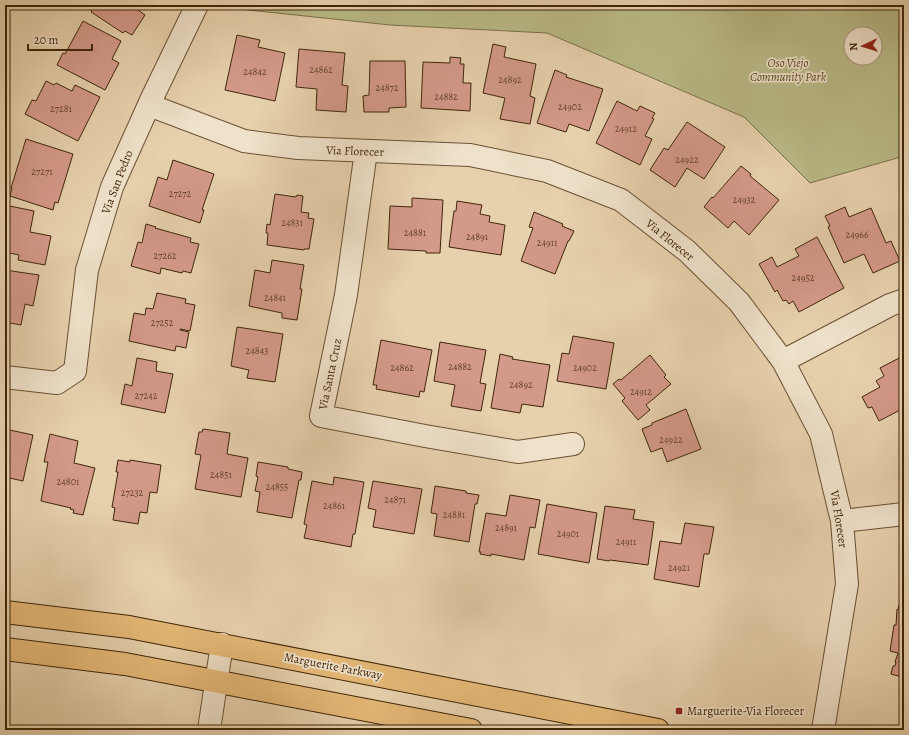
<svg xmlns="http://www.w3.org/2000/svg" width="909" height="735" font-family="Alegreya,serif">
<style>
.green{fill:#b9ba88;stroke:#7c7049;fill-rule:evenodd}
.building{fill:#d49a89;stroke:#40260a}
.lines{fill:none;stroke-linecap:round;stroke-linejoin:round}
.minor-casing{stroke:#6a5133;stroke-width:24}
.major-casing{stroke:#40260a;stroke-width:24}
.minor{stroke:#efe1ca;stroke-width:22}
.major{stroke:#e4b876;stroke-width:22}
.poi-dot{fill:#8f2418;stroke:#efe1ca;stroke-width:1.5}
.labels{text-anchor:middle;stroke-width:3.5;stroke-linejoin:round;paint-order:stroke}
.number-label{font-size:10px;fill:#65432a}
.park-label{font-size:12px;font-style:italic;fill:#584423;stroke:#efe1ca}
.street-label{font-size:12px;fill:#40260a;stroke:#efe1ca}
.poi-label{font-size:12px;fill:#40260a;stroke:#efe1ca;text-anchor:start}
</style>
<rect width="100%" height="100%" fill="#e7d1ad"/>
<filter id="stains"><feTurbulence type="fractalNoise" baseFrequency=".005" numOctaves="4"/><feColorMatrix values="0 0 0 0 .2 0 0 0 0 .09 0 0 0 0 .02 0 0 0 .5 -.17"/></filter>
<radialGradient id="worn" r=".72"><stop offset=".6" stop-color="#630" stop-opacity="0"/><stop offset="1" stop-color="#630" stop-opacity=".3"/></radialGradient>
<path class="green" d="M 239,5 L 904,5 L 904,156 L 810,183 L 744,117 L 547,33 L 390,25 L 239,9 ZM 851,34 L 875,34 L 875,58 L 851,58 Z"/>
<path class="building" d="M 84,5 L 141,5 L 138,10 L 145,15 L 132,35 L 125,31 L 123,33 L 91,12 L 92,11 Z
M 83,21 L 121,41 L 112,59 L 119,63 L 105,90 L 57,65 L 63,53 L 65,54 Z
M 237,35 L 260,40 L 258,47 L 285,53 L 275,101 L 225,90 Z
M 493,44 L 506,47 L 504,57 L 536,64 L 530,96 L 535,98 L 530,124 L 500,119 L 505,98 L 483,93 Z
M 299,49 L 345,53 L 342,85 L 348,86 L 346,112 L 316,110 L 317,89 L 296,87 Z
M 450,57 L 461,58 L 460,64 L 464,64 L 463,83 L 471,83 L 470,111 L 421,108 L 423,62 L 450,63 Z
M 370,61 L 405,61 L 406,107 L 389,108 L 389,112 L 364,112 L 363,96 L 369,95 Z
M 555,70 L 567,75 L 566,77 L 603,89 L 589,131 L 569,124 L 566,132 L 537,123 Z
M 46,81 L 54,85 L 56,83 L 72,91 L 75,85 L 100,97 L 78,141 L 25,114 L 32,100 L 36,101 Z
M 617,101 L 637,111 L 640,106 L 655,113 L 652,118 L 654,119 L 645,136 L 652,139 L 640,165 L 596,143 Z
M 687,122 L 725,147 L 704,179 L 687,168 L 675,187 L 650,170 L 664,148 L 668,150 Z
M 26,139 L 73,154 L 58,203 L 55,202 L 53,210 L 10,196 L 12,188 L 11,188 Z
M 173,160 L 214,174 L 202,210 L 204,210 L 200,223 L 149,206 L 158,177 L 167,180 Z
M 741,166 L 751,174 L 750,176 L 779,200 L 749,235 L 734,221 L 728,228 L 704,207 L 712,197 L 713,198 Z
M 275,194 L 296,197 L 297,195 L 303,196 L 301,212 L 309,213 L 308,218 L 314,219 L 309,249 L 304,249 L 304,250 L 267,245 L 268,233 L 266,233 L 267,224 L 270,225 Z
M 412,198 L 443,200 L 440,253 L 426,253 L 426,251 L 388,249 L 390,206 L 412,207 Z
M 457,201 L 482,205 L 480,214 L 490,216 L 489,222 L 505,225 L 501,255 L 449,247 L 454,211 L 456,211 Z
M 5,205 L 34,211 L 30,232 L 51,236 L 45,265 L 18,260 L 19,255 L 5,252 Z
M 845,207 L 849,217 L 871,208 L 886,243 L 891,241 L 900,261 L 873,273 L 864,254 L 844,263 L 828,227 L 830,226 L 825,216 Z
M 534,212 L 563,224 L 562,226 L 574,231 L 569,241 L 568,241 L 555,274 L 521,261 L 533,228 L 529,227 Z
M 146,224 L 156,227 L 155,228 L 191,238 L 190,242 L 199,244 L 191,273 L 183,271 L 182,273 L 161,268 L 160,274 L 131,266 L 138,242 L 142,243 Z
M 817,237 L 844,288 L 799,312 L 793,301 L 789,304 L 786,300 L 783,301 L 777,290 L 775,292 L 759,264 L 772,257 L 777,267 L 799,256 L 795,249 Z
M 272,260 L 304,265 L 300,289 L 302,289 L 297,320 L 282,318 L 282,313 L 249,306 L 255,270 L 270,273 Z
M 5,270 L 39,275 L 33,306 L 25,304 L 21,325 L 5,322 Z
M 157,293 L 186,299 L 185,303 L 195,305 L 190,331 L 180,329 L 180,330 L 189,332 L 186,348 L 176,346 L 175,351 L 129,341 L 134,313 L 145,315 L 146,308 L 153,309 Z
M 237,327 L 283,334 L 275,382 L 247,378 L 249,370 L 231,366 Z
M 573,336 L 614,343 L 606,389 L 557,381 L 562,353 L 569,354 Z
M 381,340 L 432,350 L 424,392 L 420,391 L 419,397 L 376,389 L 377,385 L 373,385 Z
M 440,342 L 486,350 L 480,383 L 486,384 L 481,411 L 451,406 L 455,385 L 434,381 Z
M 500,354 L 513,357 L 512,359 L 550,365 L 543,407 L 522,404 L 520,413 L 491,408 Z
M 650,355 L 666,375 L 664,377 L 671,384 L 646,405 L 650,410 L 638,420 L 622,401 L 625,398 L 613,384 L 619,379 L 621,380 Z
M 903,356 L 904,358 L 904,408 L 879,421 L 872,407 L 868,408 L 862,397 L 880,387 L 876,381 L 884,376 L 880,368 Z
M 137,358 L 157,362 L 156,371 L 173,374 L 165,413 L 121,404 L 125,384 L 132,386 Z
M 686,409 L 701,449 L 667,462 L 662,448 L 651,452 L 642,429 L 652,425 L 652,423 Z
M 5,429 L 33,435 L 23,481 L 5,477 Z
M 203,429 L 230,433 L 227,454 L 248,458 L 241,497 L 195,489 L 201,455 L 195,454 L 199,432 L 202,432 Z
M 50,434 L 78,441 L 74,463 L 95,468 L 83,515 L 73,513 L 74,510 L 70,509 L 71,508 L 41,501 L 48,462 L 44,462 Z
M 118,460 L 130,462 L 130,460 L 161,465 L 157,493 L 150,492 L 147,513 L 140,512 L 138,524 L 113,520 L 115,508 L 112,507 L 118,472 L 116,472 Z
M 258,462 L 288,467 L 288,469 L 302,472 L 301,480 L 299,480 L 292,518 L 257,512 L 260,492 L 255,491 L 258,477 L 256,476 Z
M 334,477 L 364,482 L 355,534 L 353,534 L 351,547 L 304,538 L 307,525 L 304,524 L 312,481 L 333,485 Z
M 373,481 L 422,489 L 414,534 L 373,527 L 376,510 L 368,508 Z
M 435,486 L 466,491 L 466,493 L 479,495 L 477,504 L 475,504 L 469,542 L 434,536 L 437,514 L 431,513 Z
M 510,495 L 540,500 L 535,528 L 530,527 L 524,560 L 491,554 L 491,556 L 480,554 L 481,552 L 479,552 L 486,513 L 506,516 Z
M 547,504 L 597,513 L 589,563 L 538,554 Z
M 605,506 L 635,510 L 633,519 L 654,522 L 648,565 L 610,560 L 609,561 L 597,559 Z
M 685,523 L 714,527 L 709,554 L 704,554 L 699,587 L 654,579 L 660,541 L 681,544 Z
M 902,592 L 904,593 L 904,686 L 901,685 L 902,677 L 891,674 L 893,666 L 895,666 L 896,662 L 895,662 L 898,653 L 890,651 L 894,625 L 896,625 L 897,609 L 898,610 Z"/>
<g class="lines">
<g class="minor-casing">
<path id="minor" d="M 149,105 L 244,141 L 298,148 L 470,155 L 547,171 L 621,200 L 687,251 L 739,302 L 783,361 L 821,434 L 842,521 L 847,584 L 823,730
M 366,151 L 346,295 L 321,416 L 425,436 L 518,452 L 573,444
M 783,361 L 890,305 L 904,300
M 5,377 L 57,383 L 75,371 L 87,270 L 112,187 L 152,98 L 197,5
M 842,521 L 904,514
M 209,730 L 222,644"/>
</g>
<g class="major-casing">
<path id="major" d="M 5,612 L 129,627 L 658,730
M 5,649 L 125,664 L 471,730"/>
</g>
<use href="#minor" class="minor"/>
<use href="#major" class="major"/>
</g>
<rect class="poi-dot" x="675" y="707" width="8" height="8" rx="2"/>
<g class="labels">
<g class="number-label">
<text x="321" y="73">24862</text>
<text x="255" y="75">24842</text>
<text x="510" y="83">24892</text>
<text x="387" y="91">24872</text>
<text x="446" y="100">24882</text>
<text x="570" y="110">24902</text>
<text x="61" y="112">27281</text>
<text x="626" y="132">24912</text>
<text x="687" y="163">24922</text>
<text x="42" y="175">27271</text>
<text x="180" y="197">27272</text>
<text x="744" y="203">24932</text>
<text x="292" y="226">24831</text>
<text x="415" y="236">24881</text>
<text x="857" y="238">24966</text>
<text x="477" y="240">24891</text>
<text x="547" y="246">24911</text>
<text x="165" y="259">27262</text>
<text x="803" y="281">24952</text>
<text x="275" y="301">24841</text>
<text x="162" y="326">27252</text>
<text x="257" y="354">24843</text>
<text x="460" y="370">24882</text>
<text x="402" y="371">24862</text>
<text x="585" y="371">24902</text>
<text x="521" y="388">24892</text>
<text x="641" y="395">24912</text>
<text x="146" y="399">27242</text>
<text x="671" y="443">24922</text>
<text x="221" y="478">24851</text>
<text x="68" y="485">24801</text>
<text x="277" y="490">24855</text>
<text x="132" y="496">27232</text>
<text x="395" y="503">24871</text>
<text x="334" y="509">24861</text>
<text x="454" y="518">24881</text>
<text x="506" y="531">24891</text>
<text x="568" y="537">24901</text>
<text x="626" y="545">24911</text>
<text x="679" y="571">24921</text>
</g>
<g class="park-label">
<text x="788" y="67">Oso Viejo<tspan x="788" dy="14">Community Park</tspan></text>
</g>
<g class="street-label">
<text transform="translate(355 151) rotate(2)" y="4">Via Florecer</text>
<text transform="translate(117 182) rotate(-69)" y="4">Via San Pedro</text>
<text transform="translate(670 240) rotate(39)" y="4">Via Florecer</text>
<text transform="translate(330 374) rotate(-78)" y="4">Via Santa Cruz</text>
<text transform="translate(839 519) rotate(81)" y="4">Via Florecer</text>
<text transform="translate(333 666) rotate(11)" y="4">Marguerite Parkway</text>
</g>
<g class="poi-label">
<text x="687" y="715">Marguerite-Via Florecer</text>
</g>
</g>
<rect width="909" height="735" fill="none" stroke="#e7d1ad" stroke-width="20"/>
<rect x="6" y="6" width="897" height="723" fill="none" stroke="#40260a" stroke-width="2"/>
<rect x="10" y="10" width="889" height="715" fill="none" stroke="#40260a"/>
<g transform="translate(863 46) rotate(266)"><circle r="19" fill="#efe1ca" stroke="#a9967d"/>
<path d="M0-3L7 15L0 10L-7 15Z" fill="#8f2418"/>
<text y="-6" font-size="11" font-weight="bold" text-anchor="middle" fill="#40260a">N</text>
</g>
<path d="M28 44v6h64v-6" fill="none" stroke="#40260a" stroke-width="2"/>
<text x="34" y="44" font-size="12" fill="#40260a" stroke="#efe1ca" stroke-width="3" paint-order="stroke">20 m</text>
<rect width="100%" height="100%" filter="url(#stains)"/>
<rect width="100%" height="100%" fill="url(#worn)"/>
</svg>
